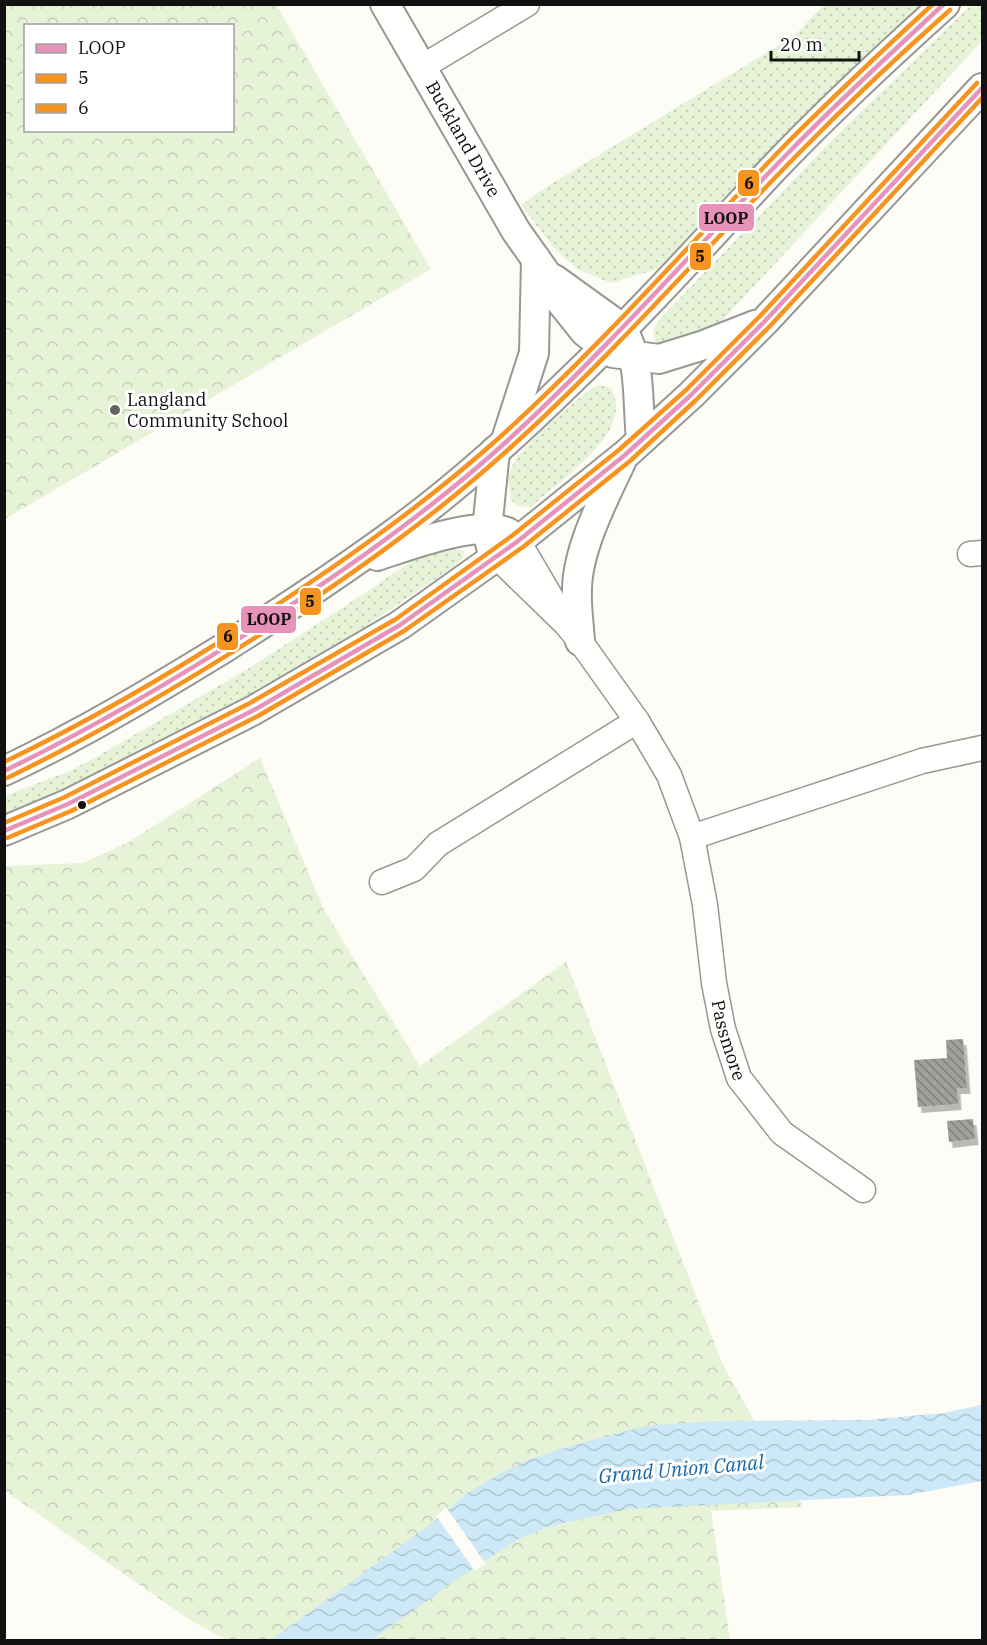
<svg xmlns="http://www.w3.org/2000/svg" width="987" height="1645" font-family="'IBM Plex Serif',serif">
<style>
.grass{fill:url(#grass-dots)}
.park{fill:url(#park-crowns);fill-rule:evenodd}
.water{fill:url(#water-waves)}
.pier{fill:#fdfcf7}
.building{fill:url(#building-back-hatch);filter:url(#shadow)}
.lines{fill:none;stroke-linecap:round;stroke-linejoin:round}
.minor-casing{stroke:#979795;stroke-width:27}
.tertiary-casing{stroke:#979795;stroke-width:32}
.minor{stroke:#fffffe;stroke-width:24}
.tertiary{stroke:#fffffe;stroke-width:28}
.bus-1-casing{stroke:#fff;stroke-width:9}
.bus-2-casing{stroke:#fff;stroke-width:9}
.bus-3-casing{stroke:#fff;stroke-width:9}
.bus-1{stroke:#e793b9;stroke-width:4.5}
.bus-2{stroke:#f6941f;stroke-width:4.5}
.bus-3{stroke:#f6941f;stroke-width:4.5}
.poi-dot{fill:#646362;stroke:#fff;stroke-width:2}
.bus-dot{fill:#111;stroke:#fff;stroke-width:2}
.labels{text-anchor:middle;stroke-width:6;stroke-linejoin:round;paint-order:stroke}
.street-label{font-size:18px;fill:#111;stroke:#fff}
.poi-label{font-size:18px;fill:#111;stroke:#fff;text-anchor:start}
.water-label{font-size:20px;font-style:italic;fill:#1768a6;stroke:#fff}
.line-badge{stroke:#fff;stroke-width:2}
.pale-badge-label{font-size:16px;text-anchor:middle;font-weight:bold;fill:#111}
</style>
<defs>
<pattern id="grass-dots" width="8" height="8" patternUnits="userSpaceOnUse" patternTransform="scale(1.5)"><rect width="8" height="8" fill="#e7f3d7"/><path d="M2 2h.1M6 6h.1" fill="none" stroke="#c5cfb8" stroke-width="1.8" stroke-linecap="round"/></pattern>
<pattern id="park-crowns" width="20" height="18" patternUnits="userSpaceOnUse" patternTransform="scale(1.5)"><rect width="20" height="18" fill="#e7f3d7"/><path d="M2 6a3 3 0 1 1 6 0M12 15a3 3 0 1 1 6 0" fill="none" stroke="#c5cfb8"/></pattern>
<pattern id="water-waves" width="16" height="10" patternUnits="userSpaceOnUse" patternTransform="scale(1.5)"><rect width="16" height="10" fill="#cde8f7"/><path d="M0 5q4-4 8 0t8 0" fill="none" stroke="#afc6d3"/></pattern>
<pattern id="building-back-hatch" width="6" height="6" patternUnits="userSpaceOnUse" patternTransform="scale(1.5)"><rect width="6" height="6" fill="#a19f9c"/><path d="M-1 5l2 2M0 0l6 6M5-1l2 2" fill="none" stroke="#82807e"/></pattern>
<filter id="shadow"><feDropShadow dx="3.5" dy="6" stdDeviation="0" flood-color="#0004"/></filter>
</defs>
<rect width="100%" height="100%" fill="#fdfcf7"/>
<path class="grass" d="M 824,5 L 924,5 L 686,246 L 661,268 L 611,283 L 577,269 L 554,248 L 521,205 L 543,189 L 794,36 Z
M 971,5 L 982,5 L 982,41 L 718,325 L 660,346 L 655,342 L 653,331 L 658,321 L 831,141 Z
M 598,385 L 611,388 C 613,393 616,400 616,406 C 617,444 556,483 531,507 L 518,506 L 511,500 C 510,492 507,480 510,472 C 518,446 568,409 589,390 Z
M 448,548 L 464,551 L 463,558 L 455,566 L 366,626 L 168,742 L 5,816 L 5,796 L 67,772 L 93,759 L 251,667 L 362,595 L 419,556 Z"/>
<path class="park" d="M 4,5 L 276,5 L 431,269 L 5,519 ZM 26,26 L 232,26 L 232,130 L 26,130 Z
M 260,758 L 324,910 L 420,1066 L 566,962 L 723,1365 L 803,1507 L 711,1511 L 730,1640 L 226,1640 L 187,1618 L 5,1491 L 4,866 L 83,863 L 129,842 Z"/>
<path class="water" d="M 982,1405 L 982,1481 L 908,1495 L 629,1509 L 554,1525 L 520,1538 L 459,1578 L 372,1640 L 271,1640 L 435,1521 L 467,1493 L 499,1474 L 530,1459 L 573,1445 L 646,1426 L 716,1421 L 866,1420 L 943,1413 Z"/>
<path class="pier" d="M 446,1507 L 486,1564 L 475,1571 L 436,1516 Z"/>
<path class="building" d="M 963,1039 L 967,1088 L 957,1088 L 958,1104 L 918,1107 L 914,1060 L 947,1058 L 946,1040 Z
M 973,1119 L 975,1139 L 949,1142 L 947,1121 Z"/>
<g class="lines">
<g class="minor-casing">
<g id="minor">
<path d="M 422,67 L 527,4"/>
<path d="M 518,541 L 552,599"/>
<path d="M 970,554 L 982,553"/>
<path id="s1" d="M 497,557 L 566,624 L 580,641 L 637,721 L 669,775 L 692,837 L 705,905 L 714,983 L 723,1029 L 739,1078 L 782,1133 L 863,1190"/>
<path d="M 692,837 L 922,761 L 982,748"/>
<path d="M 382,882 L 414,869 L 438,844 L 637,721"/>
</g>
</g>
<g class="tertiary-casing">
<g id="tertiary">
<path id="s2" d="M 385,4 L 516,231 L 545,272 L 556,296 L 585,332 L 613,353 L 659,359 L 704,345 L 755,325"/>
<path d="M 554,279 L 622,328 C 642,362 637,402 641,439"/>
<path d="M 506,440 L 534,353 L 536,259"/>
<path d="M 491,547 L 487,530 L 495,451"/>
<path d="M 377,556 C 407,546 476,520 507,532 C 511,534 515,538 518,541"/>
<path d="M 580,641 C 579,624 576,606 577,590 C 577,550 604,498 621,462"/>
<path d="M 4,771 C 81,735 152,692 224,648 C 281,612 337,575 392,535 C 454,490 513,437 568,383 C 639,315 705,242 772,170 C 827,112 885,58 945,4"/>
<path d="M 4,831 L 68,804 L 254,710 L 400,625 L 518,541 L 625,455 L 691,395 L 765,321 L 982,88"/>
</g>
</g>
<use href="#minor" class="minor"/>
<use href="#tertiary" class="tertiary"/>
<g class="bus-1-casing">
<path id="bus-1" d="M 4,771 C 93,728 178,678 260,625 C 346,570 430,511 506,442 C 608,349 697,246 793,148 C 842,98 893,51 944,4
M 4,831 L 68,804 L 254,710 L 400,625 L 518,541 L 625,455 L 691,395 L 765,321 L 982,88"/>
</g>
<g class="bus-2-casing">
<path id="bus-2" d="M 7,778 C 96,735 181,685 264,632 C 350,576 434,517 510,448 C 612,356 702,252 798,154 C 847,104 898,56 950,10
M 7,838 L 71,811 L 258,716 L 404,631 L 523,547 L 630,461 L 696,400 L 770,326 L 982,98"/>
</g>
<g class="bus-3-casing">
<path id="bus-3" d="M 4,762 C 90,721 172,673 252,621 C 339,565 423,506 500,437 C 602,345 692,241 788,142 C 835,95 884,49 933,4
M 4,823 L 65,797 L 250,703 L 396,619 L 513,535 L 620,449 L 686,390 L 760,316 L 977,83"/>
</g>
<use href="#bus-1" class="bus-1"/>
<use href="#bus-2" class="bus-2"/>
<use href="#bus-3" class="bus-3"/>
</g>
<circle class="poi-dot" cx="115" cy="410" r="6"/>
<circle class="bus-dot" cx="82" cy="805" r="5"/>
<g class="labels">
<g class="street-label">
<text dy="6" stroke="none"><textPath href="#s2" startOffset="156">Buckland Drive</textPath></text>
<text dy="6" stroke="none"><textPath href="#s1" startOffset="552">Passmore</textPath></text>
</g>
<g class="poi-label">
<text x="127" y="406">Langland<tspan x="127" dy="21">Community School</tspan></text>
</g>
<g class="water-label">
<text transform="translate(681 1469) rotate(-5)" y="7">Grand Union Canal</text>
</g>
</g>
<g class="line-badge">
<rect x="737" y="169" width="23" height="28" rx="6" fill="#f6941f"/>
<rect x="698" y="203" width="57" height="29" rx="6" fill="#e793b9"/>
<rect x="689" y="242" width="23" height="29" rx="6" fill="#f6941f"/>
<rect x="299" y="587" width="23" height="29" rx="6" fill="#f6941f"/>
<rect x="240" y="605" width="57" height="29" rx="6" fill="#e793b9"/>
<rect x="216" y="622" width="23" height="29" rx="6" fill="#f6941f"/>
</g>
<g class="pale-badge-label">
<text x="749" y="189">6</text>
<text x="726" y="224">LOOP</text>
<text x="700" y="262">5</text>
<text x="310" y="607">5</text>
<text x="269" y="625">LOOP</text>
<text x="228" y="642">6</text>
</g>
<rect width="987" height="1645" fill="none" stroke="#111111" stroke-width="12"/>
<rect x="24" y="24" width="210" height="108" fill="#ffffff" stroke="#a0a0a0" stroke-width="1.5"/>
<rect x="36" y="44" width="30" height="9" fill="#e793b9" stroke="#a0a0a0" stroke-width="1.5"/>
<text x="78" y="54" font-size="18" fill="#111111">LOOP</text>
<rect x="36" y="74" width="30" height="9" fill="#f6941f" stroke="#a0a0a0" stroke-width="1.5"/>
<text x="78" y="84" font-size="18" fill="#111111">5</text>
<rect x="36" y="104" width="30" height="9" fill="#f6941f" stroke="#a0a0a0" stroke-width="1.5"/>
<text x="78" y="114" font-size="18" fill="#111111">6</text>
<path d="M771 51v9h88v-9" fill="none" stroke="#111111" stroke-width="3"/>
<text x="780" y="51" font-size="18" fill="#111111" stroke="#ffffff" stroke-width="4.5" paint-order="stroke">20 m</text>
</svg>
